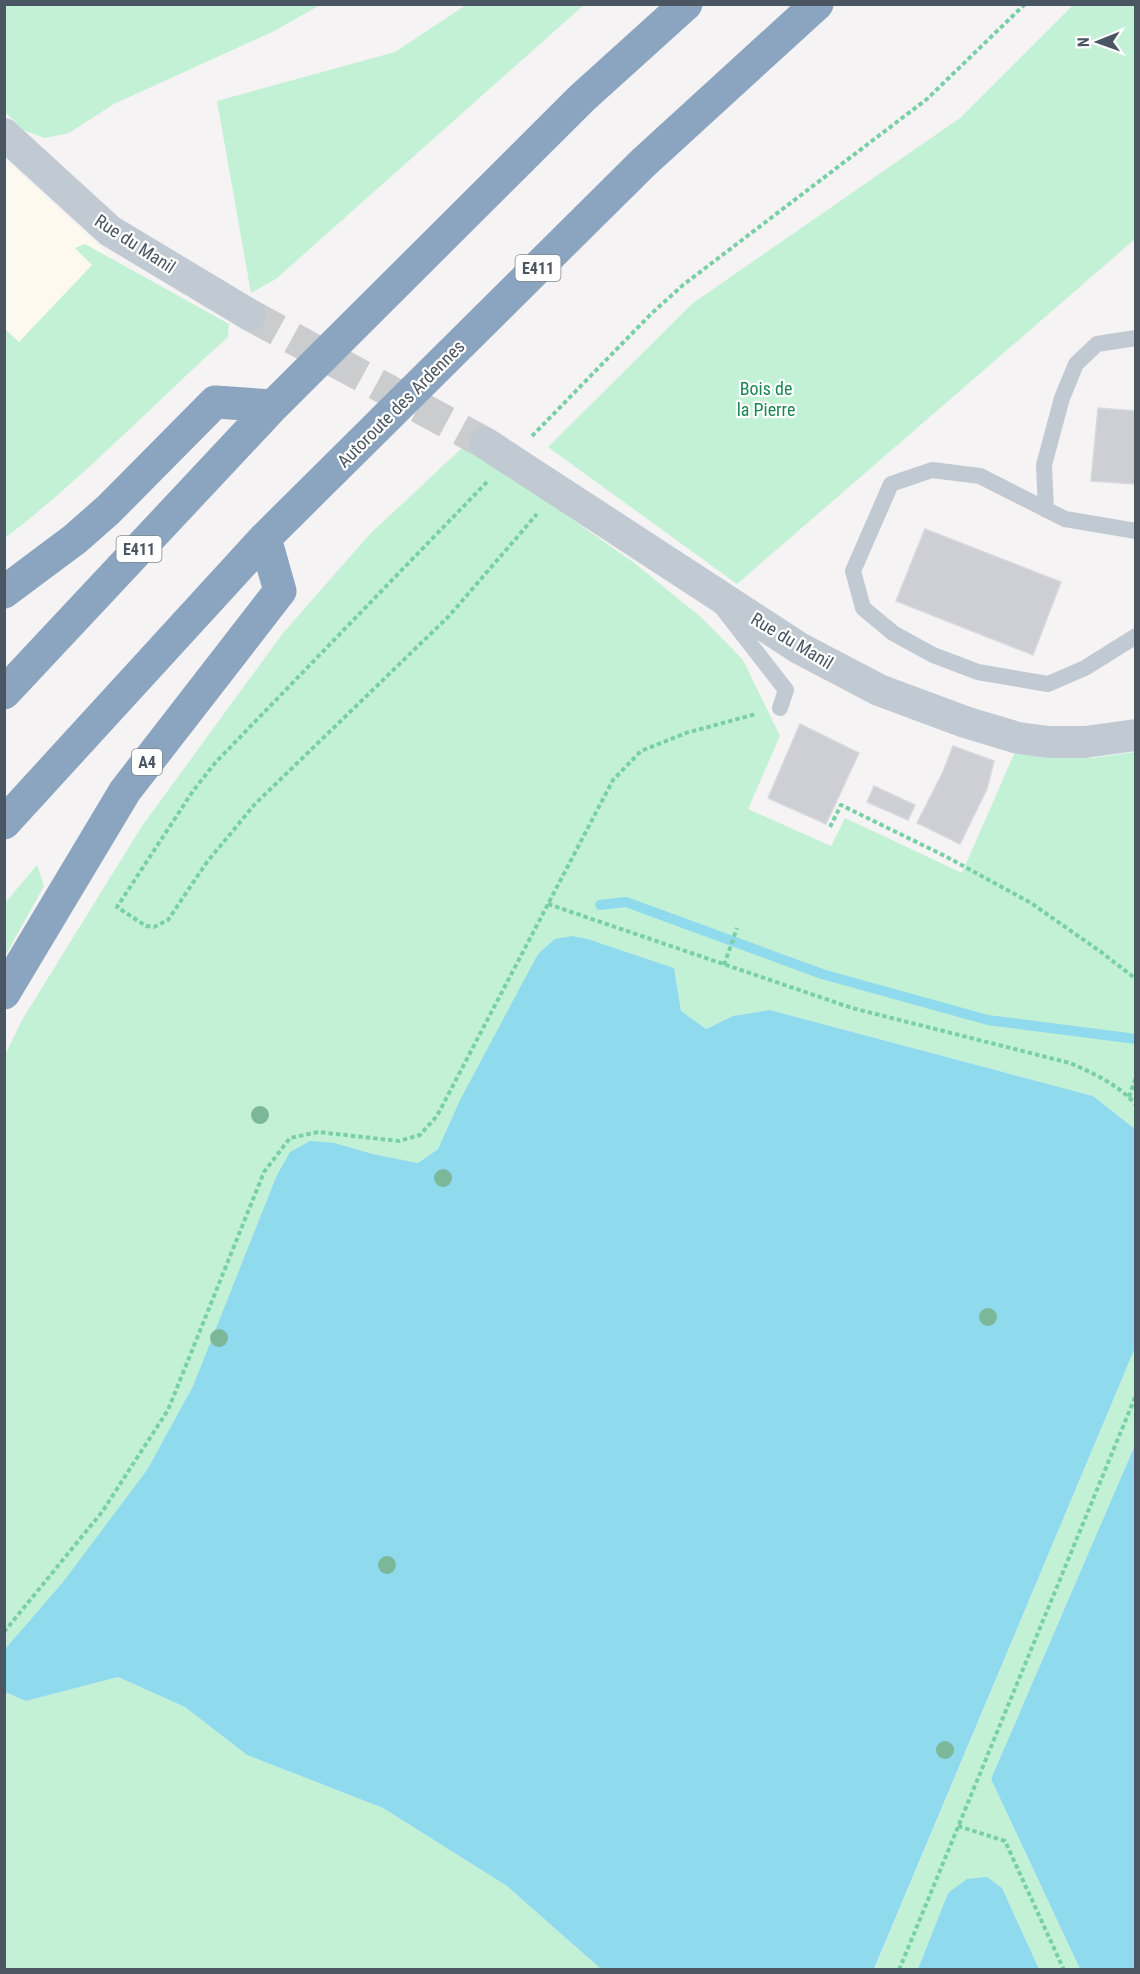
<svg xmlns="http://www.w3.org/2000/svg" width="1140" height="1974" font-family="'Roboto Condensed',sans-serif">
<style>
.commercial{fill:#fdf9ef}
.green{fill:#c3f1d5}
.water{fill:#90daee}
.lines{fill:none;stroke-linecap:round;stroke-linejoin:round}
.stream{stroke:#90daee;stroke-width:10}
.building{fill:#cdcfd5;stroke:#d7d9de;stroke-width:1.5}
.minor-tunnel{stroke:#caccce;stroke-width:32;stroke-dasharray:32 16;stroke-linecap:butt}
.path{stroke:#7ad0a6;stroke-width:4;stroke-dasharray:4.5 3;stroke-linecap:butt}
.service{stroke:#c1cad2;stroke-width:16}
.minor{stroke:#c1cad2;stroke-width:32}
.motorway{stroke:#8ba5c1;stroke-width:33}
.tree{fill:#7bb799}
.labels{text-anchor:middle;stroke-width:4.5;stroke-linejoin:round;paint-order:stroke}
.shield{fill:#fff;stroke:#808990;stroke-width:1.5}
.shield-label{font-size:16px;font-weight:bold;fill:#4a5661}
.street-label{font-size:18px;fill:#4a5661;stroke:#fff}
.park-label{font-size:18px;fill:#17864f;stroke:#fff}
</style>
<rect width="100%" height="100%" fill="#f5f3f3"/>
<path class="commercial" d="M 4,158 L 111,257 L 4,375 Z"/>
<path class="green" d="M 4,5 L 320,5 L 274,31 L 114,104 L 69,133 L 45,138 L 23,130 L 5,112 Z
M 466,5 L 584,5 L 276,279 L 251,293 L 217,101 L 395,52 Z
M 1073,5 L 1135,5 L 1135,239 L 737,584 L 548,447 L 693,303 L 960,118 Z
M 85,244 L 229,324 L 228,337 C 153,404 85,477 5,538 L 5,329 L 19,342 L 92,265 L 75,248 Z
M 463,447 L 474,451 L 633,562 L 702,618 L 743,660 L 780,736 L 748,809 L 831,846 L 845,818 L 962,873 L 1014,754 L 1092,758 L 1135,752 L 1135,1129 L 1093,1096 L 770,1010 L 733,1016 L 706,1029 L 681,1011 L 674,968 L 588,939 L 572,936 L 459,1102 L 438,1149 L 418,1163 L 373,1154 L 335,1143 L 276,1177 L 193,1386 L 147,1470 L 63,1582 L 5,1649 L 5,1055 L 22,1020 L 142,826 L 283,633 L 370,534 Z
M 37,865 L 44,886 L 5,956 L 5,903 Z
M 1135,1348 L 1135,1445 L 991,1779 L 1080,1969 L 1039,1969 L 1002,1888 L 948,1893 L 918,1969 L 874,1970 Z
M 118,1677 L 185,1707 L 247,1755 L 383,1808 L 507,1886 L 601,1969 L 5,1970 L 5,1692 L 26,1701 Z"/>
<path class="water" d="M 572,936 L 588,939 L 674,968 L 681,1011 L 706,1029 L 733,1016 L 770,1010 L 1093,1096 L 1135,1129 L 1135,1348 L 874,1969 L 601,1969 L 507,1886 L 383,1808 L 247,1755 L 185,1707 L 118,1677 L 26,1701 L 5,1692 L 5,1649 L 63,1582 L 147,1470 L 193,1386 L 276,1177 L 290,1152 L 310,1141 L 335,1143 L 373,1154 L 418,1163 L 438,1149 L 459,1102 L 538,954 L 555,939 Z
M 1135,1445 L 1135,1969 L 1080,1969 L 991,1779 Z
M 987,1877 L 1002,1888 L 1039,1969 L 918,1969 L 948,1893 L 967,1879 Z"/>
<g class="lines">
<path class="stream" d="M 600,905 L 626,902 L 822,974 L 988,1020 L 1136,1039"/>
</g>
<path class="building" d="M 1098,408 L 1136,411 L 1136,484 L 1091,481 Z
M 925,529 L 1061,582 L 1033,655 L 896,601 Z
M 800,724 L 859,753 L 826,824 L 768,798 Z
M 953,746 L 994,761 L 987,789 L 960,844 L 917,823 L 943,772 Z
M 874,786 L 915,805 L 908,820 L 867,802 Z"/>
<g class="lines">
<path class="minor-tunnel" d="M 250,315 L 485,443"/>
<path class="path" d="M 532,436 L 651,314 L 683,285 L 927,99 L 1025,4
M 487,482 L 215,763 L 193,791 L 117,907 L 146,926 L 154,927 L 168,920 L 207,862 L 255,804 L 449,616 L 537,514
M 830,827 L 841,805 L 945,856 L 1031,903 L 1101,952 L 1136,979
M 548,904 L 852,1008 L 1070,1063 C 1093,1073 1119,1085 1136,1105
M 724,965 L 737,928
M 1129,1097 L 1136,1077
M 4,1632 L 102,1512 L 168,1410 L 264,1172 L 290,1138 L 318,1132 L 399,1141 L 420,1135 L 437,1116 L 613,780 L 641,751 L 686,733 L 756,714
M 958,1826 L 1005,1841 L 1064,1970
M 899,1970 L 1136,1395"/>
<path class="service" d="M 1046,510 L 1044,465 L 1062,398 L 1076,364 L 1097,344 L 1136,338
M 1136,531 L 1065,519 L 980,476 L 932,470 L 891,484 L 853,571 L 863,608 L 893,633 L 933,655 L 978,672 L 1048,684 L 1085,668 L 1136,636
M 723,609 L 786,690 L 780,708"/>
<path class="minor" d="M 4,134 L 110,231 L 250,315
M 485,443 L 799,648 L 879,690 L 965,722 L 1018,738 L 1049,742 L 1085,742 L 1136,735"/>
<path class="motorway" d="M 4,592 L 75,539 L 108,510 L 215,402 L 273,406
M 4,693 L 273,406 L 582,98 L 686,4
M 4,823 L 265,538 L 643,163 L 817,4
M 4,993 L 125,791 L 280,591 L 265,538"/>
</g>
<g class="tree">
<circle cx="260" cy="1115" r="9"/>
<circle cx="443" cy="1178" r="9"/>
<circle cx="988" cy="1317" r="9"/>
<circle cx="219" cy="1338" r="9"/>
<circle cx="387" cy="1565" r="9"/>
<circle cx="945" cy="1750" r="9"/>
</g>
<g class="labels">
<g class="shield">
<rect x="515.5" y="255" width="45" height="26" rx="4.5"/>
<rect x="116.5" y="536" width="45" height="26" rx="4.5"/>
<rect x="132" y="749" width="30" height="26" rx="4.5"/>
</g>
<g class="shield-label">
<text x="538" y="274">E411</text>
<text x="139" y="555">E411</text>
<text x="147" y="768">A4</text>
</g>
<g class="street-label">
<text transform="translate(135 244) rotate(33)" y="6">Rue du Manil</text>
<text transform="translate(401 404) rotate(-45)" y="6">Autoroute des Ardennes</text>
<text transform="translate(792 641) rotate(31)" y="6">Rue du Manil</text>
</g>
<g class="park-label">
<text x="766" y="395">Bois de<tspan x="766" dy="21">la Pierre</tspan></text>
</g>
</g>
<rect width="1140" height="1974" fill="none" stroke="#4a5661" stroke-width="12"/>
<g transform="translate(1098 42) rotate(269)" stroke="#ffffff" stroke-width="4.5" paint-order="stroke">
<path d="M0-4.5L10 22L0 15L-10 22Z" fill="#4a5661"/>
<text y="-9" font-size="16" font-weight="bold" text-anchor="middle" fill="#4a5661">N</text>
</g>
</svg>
